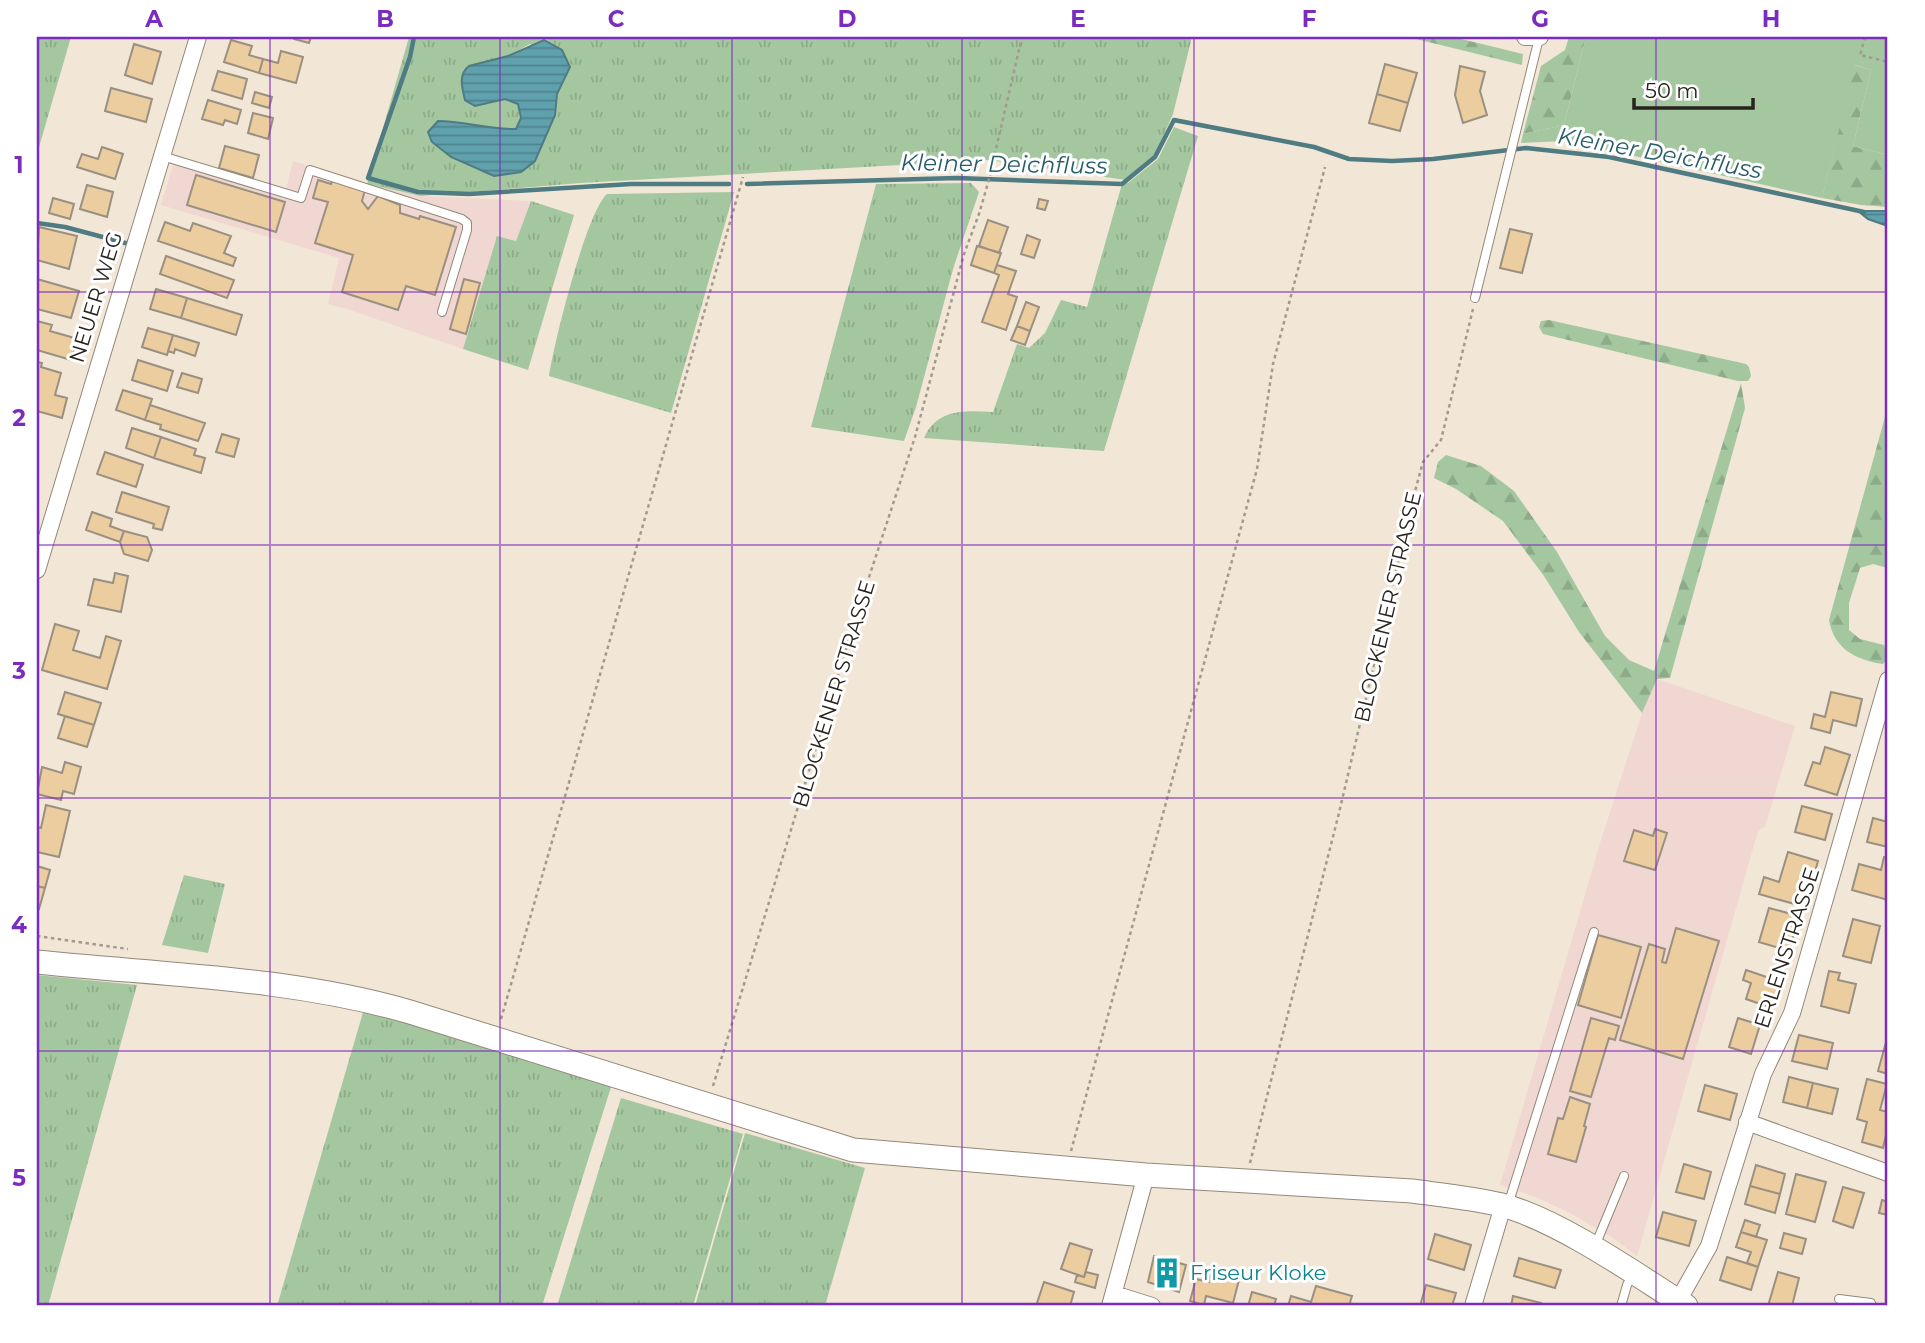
<svg xmlns="http://www.w3.org/2000/svg" width="1925" height="1343" font-family="Montserrat,sans-serif">
<style>
.commercial{fill:#f1d7d2}
.grass{fill:url(#grass-tufts);fill-rule:evenodd}
.forest{fill:url(#forest-firs)}
.pitch{fill:#a4c7a0}
.water{fill:url(#water-rules);stroke:#4f7b82;stroke-width:2}
.lines{fill:none;stroke-linecap:round;stroke-linejoin:round}
.stream{stroke:#4f7b82;stroke-width:4.5}
.building{fill:#eccda0;stroke:#9a9081;stroke-width:2}
.lane-casing{stroke:#938879;stroke-width:10}
.street-casing{stroke:#938879;stroke-width:18}
.secondary-casing{stroke:#938879;stroke-width:25}
.path{stroke:#a39a8e;stroke-width:2.5;stroke-dasharray:3.5 3.5;stroke-linecap:butt}
.lane{stroke:#fff;stroke-width:8}
.street{stroke:#fff;stroke-width:16}
.secondary{stroke:#fff;stroke-width:23}
.grid{fill:none;stroke:#7b2cbf;stroke-width:2;stroke-opacity:0.55}
.labels{text-anchor:middle;stroke-width:6;stroke-linejoin:round;paint-order:stroke}
.street-label{font-size:21px;fill:#28231d;stroke:#fff}
.culture-label{font-size:21px;fill:#0d838f;stroke:#fff;text-anchor:start}
.water-label{font-size:23px;font-style:italic;fill:#275d68;stroke:#fff}
.neatline{fill:none;stroke:#7b2cbf;stroke-width:2.5}
.grid-label{font-size:23px;text-anchor:middle;font-weight:bold;fill:#7b2cbf}
</style>
<defs>
<pattern id="grass-tufts" width="24" height="20" patternUnits="userSpaceOnUse" patternTransform="scale(1.75)"><rect width="24" height="20" fill="#a4c7a0"/><path d="M3 7l-1-3M5 7V3M7 7l1-3M15 17l-1-3M17 17v-4M19 17l1-3" fill="none" stroke="#8dab89"/></pattern>
<pattern id="forest-firs" width="22" height="20" patternUnits="userSpaceOnUse" patternTransform="scale(1.75)"><rect width="22" height="20" fill="#a4c7a0"/><path d="M5 1l3.5 6h-7zM16 11l3.5 6h-7z" fill="#8dab89"/></pattern>
<pattern id="water-rules" width="6" height="5" patternUnits="userSpaceOnUse" patternTransform="scale(1.75)"><rect width="6" height="5" fill="#60a1ae"/><path d="M0 2.5h6" fill="none" stroke="#4f838d"/></pattern>
</defs>
<rect width="100%" height="100%" fill="#f2e6d6"/>
<path class="commercial" d="M 175,158 L 286,189 L 293,161 L 367,184 L 421,196 L 531,201 L 516,241 L 497,236 L 463,349 L 350,310 L 328,304 L 339,258 L 161,205 Z
M 1657,679 L 1795,726 L 1765,827 L 1758,831 L 1637,1256 L 1613,1238 L 1570,1213 L 1533,1196 L 1500,1185 L 1601,840 L 1642,713 Z"/>
<path class="grass" d="M 37,37 L 71,37 L 37,154 Z
M 409,37 L 1192,37 L 1173,114 L 1154,157 L 1126,180 L 989,160 L 581,183 L 421,196 L 367,184 ZM 530,44 L 570,67 L 557,94 L 555,115 L 494,176 L 473,165 L 452,121 L 477,127 L 516,129 L 520,118 L 518,104 L 505,99 L 488,104 L 469,66 L 508,56 Z
M 1174,127 L 1198,136 L 1104,451 L 924,438 C 936,409 965,410 993,412 L 1017,344 L 1029,348 L 1045,333 L 1061,300 L 1087,307 L 1122,184 L 1128,183 L 1158,159 Z
M 971,183 L 979,192 L 953,269 L 916,407 L 904,441 L 811,427 L 876,184 Z
M 734,192 L 671,413 L 549,376 C 554,343 586,213 607,194 Z
M 531,201 L 574,215 L 528,370 L 463,349 L 497,236 L 516,241 Z
M 184,875 L 225,884 L 208,953 L 162,945 Z
M 37,975 L 137,985 L 48,1306 L 37,1306 Z
M 364,1009 L 611,1087 L 542,1306 L 277,1306 Z
M 621,1098 L 743,1134 L 693,1306 L 557,1306 Z
M 745,1133 L 865,1168 L 825,1306 L 695,1306 Z"/>
<path class="forest" d="M 1408,37 L 1453,37 L 1523,54 L 1522,65 Z
M 1569,37 L 1586,37 L 1564,125 L 1523,134 L 1541,66 L 1565,50 Z
M 1854,65 L 1871,70 L 1853,146 L 1888,155 L 1888,207 L 1861,205 L 1822,198 Z
M 1549,320 L 1746,364 L 1749,367 L 1751,376 L 1748,381 L 1738,381 L 1543,334 L 1539,327 L 1541,321 Z
M 1741,383 L 1745,408 L 1670,678 L 1657,679 L 1642,713 L 1579,632 L 1544,576 L 1503,521 L 1456,489 L 1434,478 L 1438,462 L 1446,455 L 1481,466 L 1514,491 L 1557,552 L 1605,636 L 1629,660 L 1654,671 Z
M 1888,406 L 1888,568 L 1873,564 L 1860,568 L 1849,603 L 1849,630 L 1860,639 L 1884,645 L 1888,658 L 1883,664 C 1856,660 1834,649 1829,620 Z"/>
<path class="pitch" d="M 1586,37 L 1888,37 L 1888,155 L 1853,146 L 1871,70 L 1855,65 L 1822,198 L 1567,141 L 1521,143 L 1523,134 L 1564,125 Z"/>
<path class="water" d="M 544,40 L 562,50 L 570,67 L 557,94 L 555,115 L 535,161 L 521,172 L 494,176 L 451,157 L 432,142 L 428,132 L 438,121 C 464,121 490,130 516,129 L 521,118 L 518,104 L 505,99 L 475,106 L 465,100 C 462,88 458,74 469,66 L 508,56 Z
M 1858,211 L 1888,211 L 1888,226 L 1868,219 Z"/>
<g class="lines">
<path class="stream" d="M 414,37 L 410,57 L 368,178 L 418,192 L 469,194 L 631,184 L 729,184
M 747,184 L 957,178 L 1122,184 L 1155,157 L 1174,120 L 1314,147 L 1349,159 L 1392,161 L 1433,159 L 1526,148 L 1609,157 L 1864,212
M 37,223 L 65,227 L 129,244 L 129,241"/>
</g>
<path class="building" d="M 294,37 L 311,37 L 309,43 L 294,39 Z
M 231,40 L 252,46 L 249,55 L 263,59 L 259,73 L 224,62 Z
M 134,44 L 161,52 L 152,84 L 125,75 Z
M 281,51 L 303,57 L 296,83 L 259,73 L 263,59 L 278,63 Z
M 1385,64 L 1417,73 L 1408,103 L 1377,94 Z
M 1460,66 L 1485,72 L 1480,91 L 1487,115 L 1463,123 L 1455,95 Z
M 218,71 L 247,79 L 242,99 L 212,90 Z
M 111,88 L 152,99 L 146,122 L 105,111 Z
M 255,92 L 272,97 L 269,108 L 252,103 Z
M 1377,94 L 1408,103 L 1400,131 L 1369,123 Z
M 208,100 L 241,110 L 237,124 L 225,120 L 223,125 L 202,119 Z
M 253,113 L 273,118 L 268,139 L 248,133 Z
M 225,146 L 259,155 L 253,178 L 219,168 Z
M 102,147 L 123,154 L 115,179 L 77,167 L 82,154 L 98,159 Z
M 196,175 L 285,202 L 276,232 L 187,205 Z
M 318,180 L 331,184 L 333,180 L 365,190 L 362,201 L 368,209 L 378,196 L 400,205 L 400,213 L 419,219 L 420,216 L 456,227 L 435,295 L 406,286 L 398,310 L 342,292 L 353,255 L 315,243 L 328,202 L 313,198 Z
M 87,185 L 113,192 L 107,217 L 80,209 Z
M 53,198 L 74,204 L 70,219 L 49,213 Z
M 1039,199 L 1048,201 L 1045,210 L 1037,208 Z
M 988,220 L 1008,227 L 999,253 L 979,246 Z
M 165,222 L 190,231 L 193,223 L 231,236 L 224,253 L 236,258 L 233,266 L 158,241 Z
M 39,227 L 77,236 L 69,269 L 37,260 Z
M 1510,229 L 1532,234 L 1522,273 L 1500,268 Z
M 1027,235 L 1040,240 L 1034,258 L 1021,254 Z
M 977,246 L 1001,253 L 994,273 L 971,265 Z
M 166,256 L 234,280 L 227,298 L 160,274 Z
M 997,265 L 1016,271 L 1008,294 L 1017,297 L 1006,330 L 982,322 L 999,275 L 994,273 Z
M 37,279 L 79,291 L 71,318 L 37,309 Z
M 464,279 L 480,283 L 466,334 L 450,329 Z
M 156,289 L 187,298 L 181,318 L 150,309 Z
M 187,298 L 242,315 L 236,335 L 181,318 Z
M 1026,302 L 1039,307 L 1030,331 L 1017,326 Z
M 37,321 L 52,325 L 50,331 L 78,339 L 71,360 L 37,350 Z
M 1017,326 L 1030,331 L 1025,345 L 1011,340 Z
M 148,328 L 173,335 L 167,355 L 142,347 Z
M 173,335 L 199,343 L 195,356 L 175,349 L 174,353 L 168,351 Z
M 138,360 L 173,371 L 167,391 L 132,380 Z
M 37,362 L 42,363 L 41,367 L 61,373 L 55,395 L 67,398 L 62,418 L 37,411 Z
M 182,373 L 202,379 L 198,393 L 177,387 Z
M 123,390 L 152,399 L 145,420 L 116,410 Z
M 150,405 L 205,423 L 198,441 L 160,429 L 161,425 L 145,420 Z
M 132,428 L 161,437 L 154,458 L 126,448 Z
M 222,434 L 239,439 L 234,457 L 216,452 Z
M 161,437 L 196,449 L 194,455 L 205,458 L 201,473 L 154,458 Z
M 105,452 L 143,465 L 136,487 L 97,474 Z
M 122,492 L 169,507 L 162,530 L 153,528 L 154,524 L 116,512 Z
M 92,512 L 112,519 L 110,526 L 124,531 L 120,542 L 86,530 Z
M 124,531 L 147,537 L 152,550 L 148,561 L 124,554 L 120,542 Z
M 115,573 L 128,576 L 121,612 L 88,605 L 94,579 L 113,583 Z
M 55,624 L 79,631 L 73,650 L 100,658 L 106,636 L 121,641 L 107,689 L 42,670 Z
M 65,692 L 101,703 L 94,725 L 58,714 Z
M 1831,692 L 1862,699 L 1856,726 L 1833,720 L 1830,733 L 1811,728 L 1814,714 L 1825,717 Z
M 65,716 L 94,725 L 87,747 L 58,738 Z
M 1825,747 L 1850,755 L 1837,795 L 1805,785 L 1813,762 L 1820,764 Z
M 65,762 L 81,767 L 74,794 L 63,791 L 61,800 L 37,794 L 42,767 L 62,773 Z
M 46,805 L 70,811 L 59,857 L 37,852 L 37,827 L 41,828 Z
M 1802,806 L 1832,814 L 1825,840 L 1795,832 Z
M 1873,818 L 1888,822 L 1888,847 L 1867,842 Z
M 1655,829 L 1667,833 L 1655,870 L 1624,861 L 1634,830 L 1653,836 Z
M 1788,852 L 1818,861 L 1805,907 L 1759,894 L 1764,877 L 1779,882 Z
M 1884,857 L 1888,858 L 1888,900 L 1852,890 L 1859,864 L 1881,870 Z
M 37,866 L 50,870 L 45,888 L 37,886 Z
M 37,886 L 45,888 L 39,909 L 37,908 Z
M 1769,908 L 1799,916 L 1789,951 L 1759,942 Z
M 1853,919 L 1880,926 L 1871,963 L 1843,956 Z
M 1676,928 L 1719,941 L 1683,1059 L 1620,1040 L 1649,944 L 1665,949 L 1662,962 L 1666,963 Z
M 1598,935 L 1641,947 L 1621,1018 L 1578,1005 Z
M 1746,970 L 1781,982 L 1772,1008 L 1746,999 L 1751,983 L 1743,980 Z
M 1829,971 L 1840,973 L 1838,980 L 1856,984 L 1849,1013 L 1821,1006 Z
M 1591,1018 L 1619,1026 L 1615,1040 L 1609,1038 L 1591,1097 L 1570,1091 Z
M 1738,1018 L 1760,1025 L 1751,1054 L 1729,1047 Z
M 1799,1035 L 1833,1043 L 1827,1069 L 1792,1061 Z
M 1888,1035 L 1888,1074 L 1878,1071 Z
M 1789,1077 L 1813,1083 L 1807,1108 L 1783,1102 Z
M 1867,1079 L 1887,1084 L 1880,1110 L 1888,1112 L 1888,1126 L 1883,1148 L 1862,1142 L 1867,1122 L 1857,1119 Z
M 1813,1083 L 1838,1089 L 1832,1114 L 1807,1108 Z
M 1705,1085 L 1737,1094 L 1730,1120 L 1698,1111 Z
M 1570,1097 L 1590,1104 L 1584,1126 L 1586,1127 L 1576,1162 L 1548,1154 L 1558,1118 L 1563,1119 Z
M 1684,1164 L 1711,1172 L 1704,1199 L 1676,1192 Z
M 1756,1165 L 1785,1174 L 1780,1194 L 1750,1186 Z
M 1796,1174 L 1826,1182 L 1815,1222 L 1786,1214 Z
M 1750,1186 L 1780,1194 L 1775,1213 L 1745,1204 Z
M 1843,1187 L 1864,1193 L 1853,1228 L 1833,1221 Z
M 1882,1200 L 1888,1202 L 1888,1215 L 1879,1213 Z
M 1663,1212 L 1696,1221 L 1689,1246 L 1656,1237 Z
M 1745,1220 L 1760,1225 L 1756,1237 L 1741,1232 Z
M 1741,1232 L 1767,1240 L 1758,1267 L 1747,1263 L 1751,1252 L 1736,1247 Z
M 1784,1233 L 1806,1239 L 1802,1254 L 1780,1248 Z
M 1435,1234 L 1471,1245 L 1464,1270 L 1428,1259 Z
M 1070,1243 L 1092,1250 L 1084,1277 L 1061,1269 Z
M 1154,1256 L 1186,1265 L 1179,1292 L 1148,1282 Z
M 1727,1257 L 1758,1267 L 1751,1290 L 1720,1280 Z
M 1519,1258 L 1561,1270 L 1555,1288 L 1514,1276 Z
M 1212,1268 L 1240,1276 L 1233,1303 L 1206,1296 L 1204,1305 L 1190,1301 L 1196,1279 L 1209,1282 Z
M 1086,1272 L 1098,1275 L 1095,1288 L 1075,1282 L 1077,1275 L 1084,1277 Z
M 1778,1272 L 1799,1278 L 1792,1306 L 1768,1306 Z
M 1044,1282 L 1074,1292 L 1070,1306 L 1036,1306 Z
M 1426,1285 L 1456,1293 L 1452,1306 L 1420,1306 Z
M 1316,1286 L 1352,1296 L 1349,1306 L 1288,1306 L 1291,1296 L 1311,1302 Z
M 1252,1292 L 1276,1299 L 1274,1306 L 1248,1306 Z
M 1513,1296 L 1541,1303 L 1540,1306 L 1511,1306 Z"/>
<g class="lines">
<g class="lane-casing">
<path id="lane" d="M 162,156 L 301,198 L 310,170 L 462,219 L 467,223 L 467,230 L 442,312
M 1475,298 L 1539,38
M 1508,1205 L 1594,932
M 1595,1246 L 1624,1176
M 1839,1299 L 1871,1303 L 1872,1306
M 1621,1306 L 1627,1285 L 1633,1273"/>
</g>
<g class="street-casing">
<path id="street" d="M 1525,37 L 1540,37
M 37,570 L 198,37
M 1747,1122 L 1888,1173
M 1114,1294 L 1152,1306
M 1678,1301 L 1709,1246 L 1763,1074 L 1792,1013 L 1888,680
M 1110,1306 L 1146,1175
M 1473,1306 L 1503,1206"/>
</g>
<g class="secondary-casing">
<path id="secondary" d="M 37,962 C 162,975 289,977 410,1012 L 853,1150 L 1146,1175 L 1412,1191 C 1442,1195 1472,1198 1502,1205 C 1560,1221 1634,1273 1686,1306"/>
</g>
<path class="path" d="M 1865,37 L 1860,55 L 1888,62
M 37,936 L 128,949
M 501,1019 L 743,177
M 713,1086 L 854,623 L 915,437 L 964,254 L 979,214 L 988,183 L 1022,37
M 1071,1151 L 1257,469 L 1273,364 L 1325,167
M 1250,1163 L 1338,817 L 1414,495 L 1423,462 L 1441,440 L 1473,309"/>
<use href="#lane" class="lane"/>
<use href="#street" class="street"/>
<use href="#secondary" class="secondary"/>
</g>
<path class="grid" d="M 270,37 L 270,1306M 500,37 L 500,1306M 732,37 L 732,1306M 962,37 L 962,1306M 1194,37 L 1194,1306M 1424,37 L 1424,1306M 1656,37 L 1656,1306M 37,292 L 1888,292M 37,545 L 1888,545M 37,798 L 1888,798M 37,1051 L 1888,1051"/>
<defs>
<g id="building-bare" transform="scale(2.415)"><path d="M-4-6H4V6H1V3H-1V6H-4ZM-2.5-4.3h1.7v1.8h-1.7ZM.8-4.3h1.7v1.8H.8ZM-2.5-1h1.7V.8h-1.7ZM.8-1h1.7V.8H.8Z" fill="#0f9aa8" stroke="#fff" stroke-width="2.5" paint-order="stroke"/></g>
</defs>
<g fill-rule="evenodd">
<use href="#building-bare" x="1167" y="1273"/>
</g>
<g class="labels">
<g class="street-label">
<text transform="translate(96 297) rotate(-73)" y="7">NEUER WEG</text>
<text transform="translate(1388 607) rotate(-77)" y="7">BLOCKENER STRASSE</text>
<text transform="translate(834 694) rotate(-73)" y="7">BLOCKENER STRASSE</text>
<text transform="translate(1787 948) rotate(-72)" y="7">ERLENSTRASSE</text>
</g>
<g class="culture-label">
<text x="1190" y="1280">Friseur Kloke</text>
</g>
<g class="water-label">
<text transform="translate(1660 153) rotate(10)" y="8">Kleiner Deichfluss</text>
<text transform="translate(1004 164) rotate(1)" y="8">Kleiner Deichfluss</text>
</g>
</g>
<rect width="1925" height="1343" fill="none" stroke="#ffffff" stroke-width="77"/>
<path d="M1634 98v10h119v-10" fill="none" stroke="#28231d" stroke-width="3.5"/>
<text x="1645" y="98" font-size="21" fill="#28231d" stroke="#ffffff" stroke-width="5" paint-order="stroke">50 m</text>
<rect x="38" y="38" width="1848" height="1266" class="neatline"/>
<g class="grid-label">
<text x="154" y="27">A</text>
<text x="385" y="27">B</text>
<text x="616" y="27">C</text>
<text x="847" y="27">D</text>
<text x="1078" y="27">E</text>
<text x="1309" y="27">F</text>
<text x="1540" y="27">G</text>
<text x="1771" y="27">H</text>
<text x="19" y="173">1</text>
<text x="19" y="426">2</text>
<text x="19" y="679">3</text>
<text x="19" y="933">4</text>
<text x="19" y="1186">5</text>
</g>
</svg>
